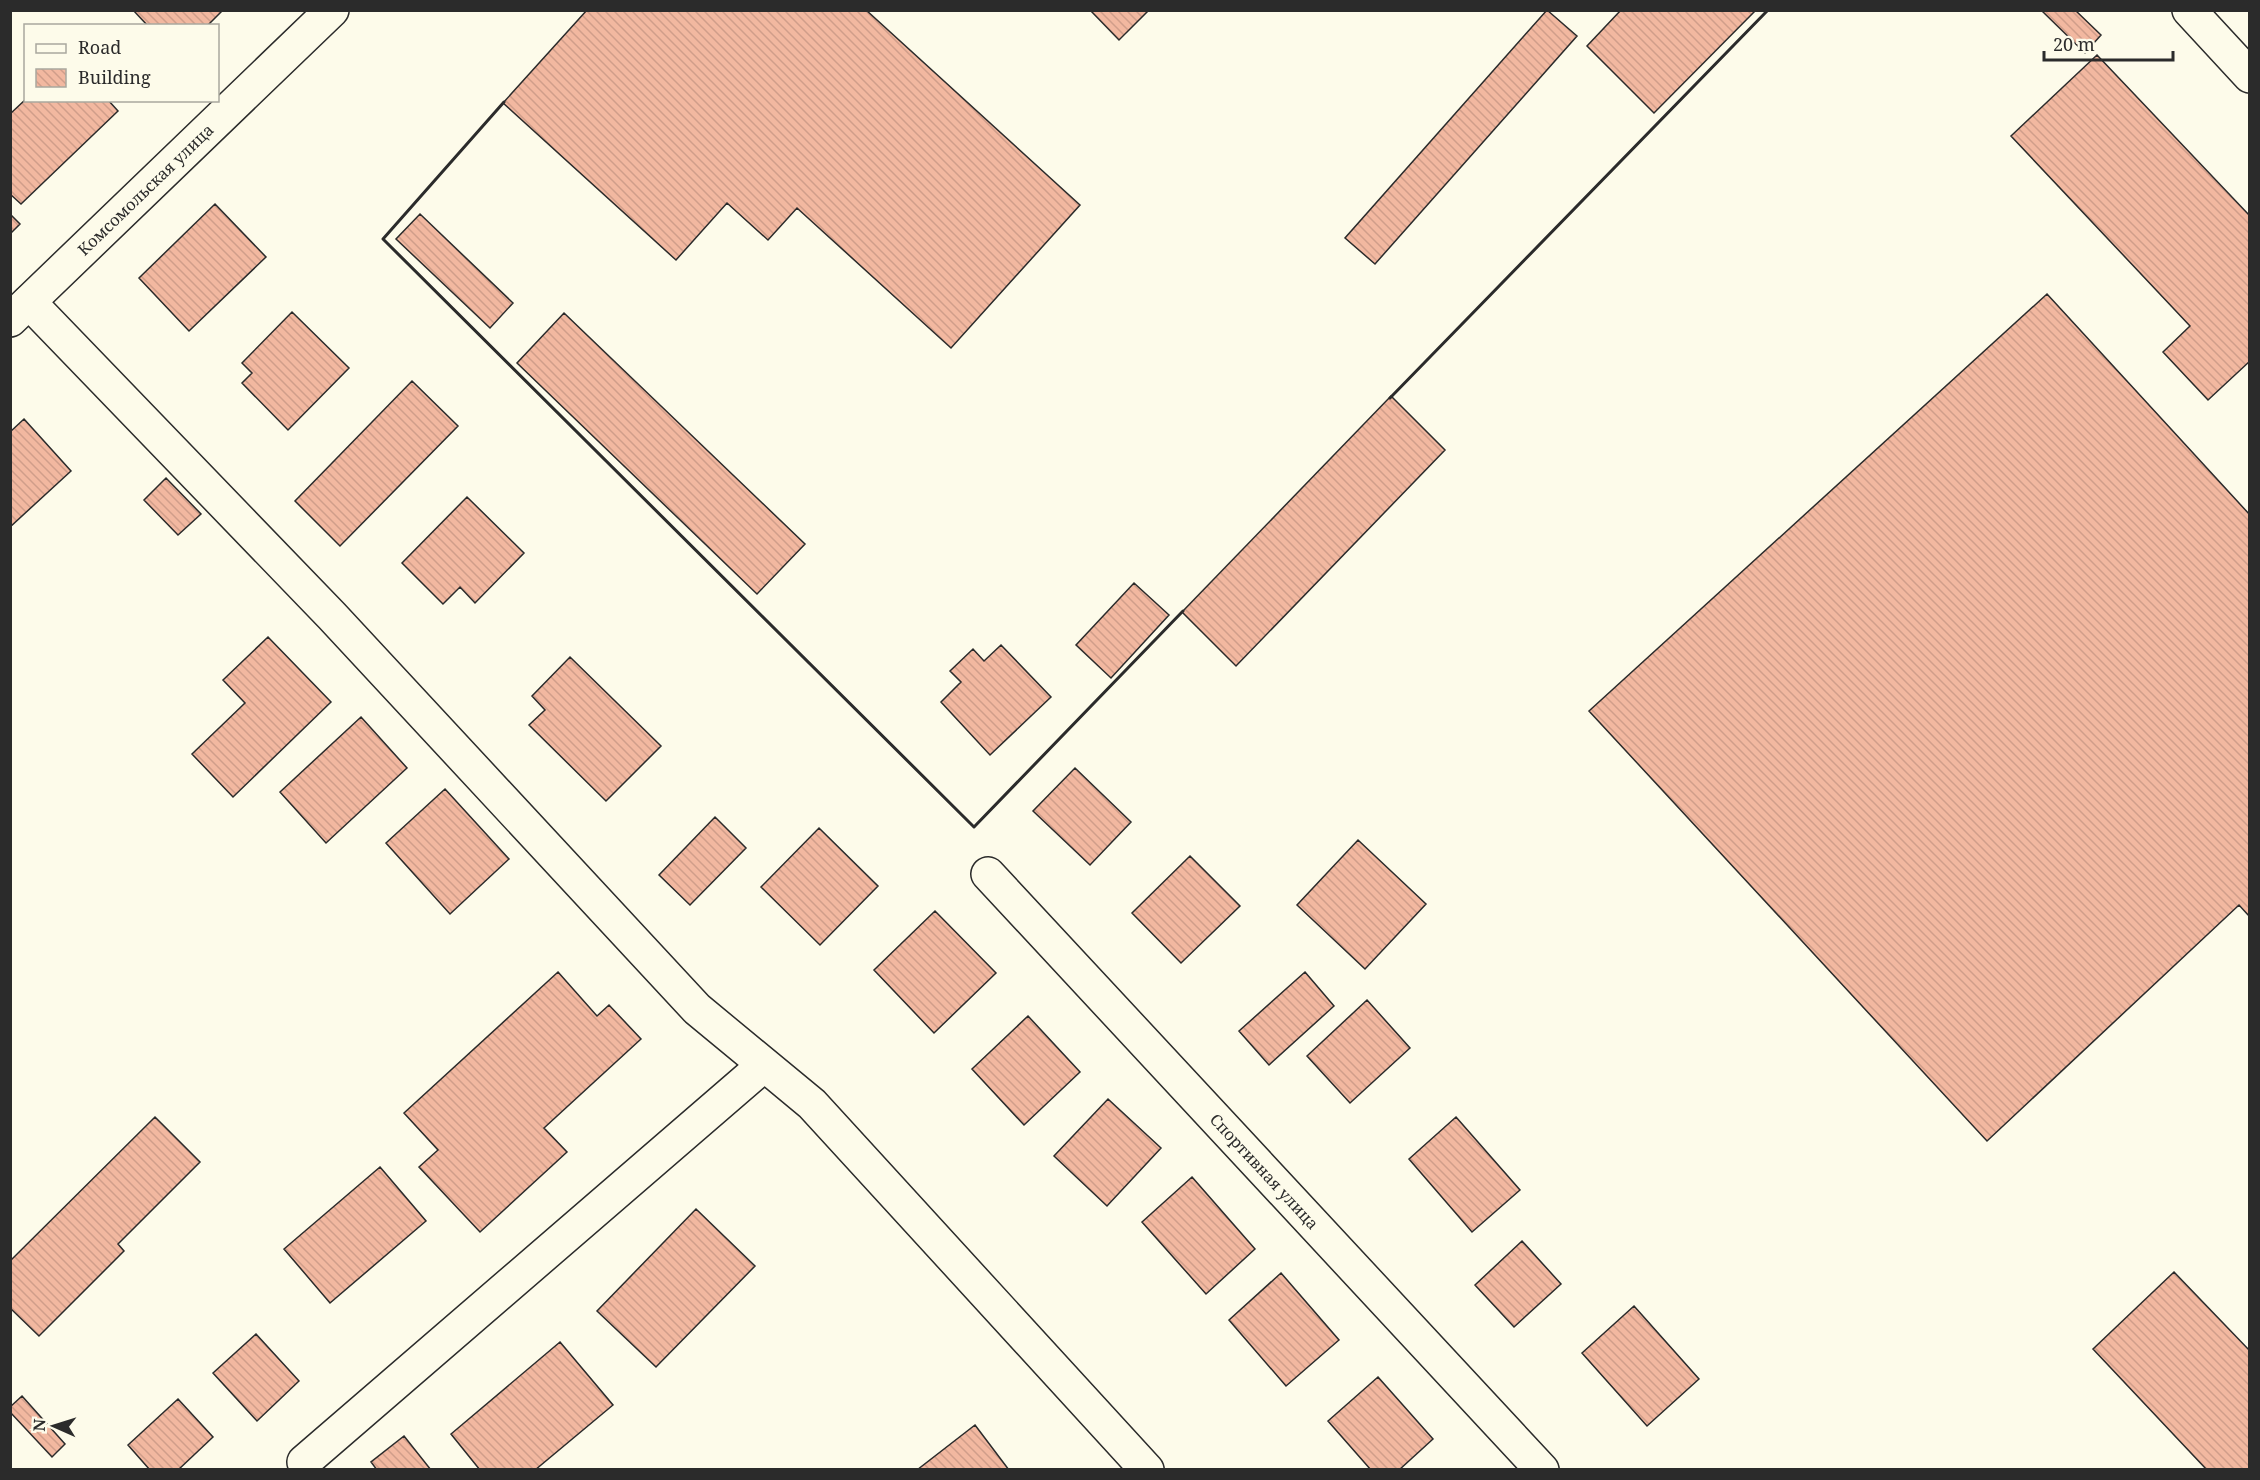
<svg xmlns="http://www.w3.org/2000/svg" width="2260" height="1480" font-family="'Noto Serif',serif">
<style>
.building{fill:url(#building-back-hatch);stroke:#2b2b2b;stroke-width:1.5}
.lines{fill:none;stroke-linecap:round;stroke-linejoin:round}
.street-casing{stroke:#2b2b2b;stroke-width:36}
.street{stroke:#fdfbea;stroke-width:33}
.wall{stroke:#2b2b2b;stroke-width:3}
.labels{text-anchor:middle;stroke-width:4.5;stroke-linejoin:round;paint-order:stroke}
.street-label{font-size:16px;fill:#2b2b2b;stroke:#fdfbea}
</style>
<defs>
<pattern id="building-back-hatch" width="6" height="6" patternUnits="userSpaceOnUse" patternTransform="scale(1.5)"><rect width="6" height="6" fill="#f2b8a0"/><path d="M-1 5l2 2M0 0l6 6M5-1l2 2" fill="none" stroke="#d09e8a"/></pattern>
</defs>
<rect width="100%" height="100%" fill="#fdfbea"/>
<path class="building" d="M 133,10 L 223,10 L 207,26 L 148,26 Z
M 587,10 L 866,10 L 1080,205 L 951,348 L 797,208 L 768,240 L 727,203 L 676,260 L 503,103 Z
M 1090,10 L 1149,10 L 1119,40 Z
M 1547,10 L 1577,36 L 1375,264 L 1345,238 Z
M 1621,10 L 1756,10 L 1654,113 L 1587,46 Z
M 2041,10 L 2075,10 L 2101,35 L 2085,53 Z
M 2097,55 L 2250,216 L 2250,361 L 2208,400 L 2163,352 L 2190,326 L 2011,136 Z
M 26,99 L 108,100 L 118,111 L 21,204 L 10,194 L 10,114 Z
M 215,204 L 266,257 L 189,331 L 139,278 Z
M 10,214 L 20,224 L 10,234 Z
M 420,214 L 513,303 L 490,328 L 396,239 Z
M 2047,294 L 2250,515 L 2250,917 L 2239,905 L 1987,1141 L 1589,711 Z
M 292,312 L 349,368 L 288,430 L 242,383 L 252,373 L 242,363 Z
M 564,313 L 805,544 L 757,594 L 517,363 Z
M 412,381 L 458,426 L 340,546 L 295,501 Z
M 1391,396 L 1445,450 L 1236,666 L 1182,612 Z
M 24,419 L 71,471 L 10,527 L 10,432 Z
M 166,478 L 201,514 L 178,535 L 144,500 Z
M 467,497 L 524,553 L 475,603 L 460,587 L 443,604 L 402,563 Z
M 1134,583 L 1169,615 L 1111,678 L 1076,645 Z
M 268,637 L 331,702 L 233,797 L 192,754 L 245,703 L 223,680 Z
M 1001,645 L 1051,697 L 990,755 L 941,702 L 961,682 L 950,671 L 973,649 L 984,661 Z
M 570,657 L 661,746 L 606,801 L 529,725 L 545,710 L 532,696 Z
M 361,717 L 407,768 L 326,843 L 280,792 Z
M 1075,768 L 1131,822 L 1090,865 L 1033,811 Z
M 445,789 L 509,859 L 450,914 L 386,843 Z
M 715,817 L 746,848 L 690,905 L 659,875 Z
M 819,828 L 878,886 L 820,945 L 761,887 Z
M 1358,840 L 1426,904 L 1365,969 L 1297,905 Z
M 1190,856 L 1240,906 L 1181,963 L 1132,913 Z
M 935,911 L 996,973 L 934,1033 L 874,970 Z
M 558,972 L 597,1016 L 609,1005 L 641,1039 L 544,1128 L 567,1152 L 480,1232 L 419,1167 L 438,1150 L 404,1113 Z
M 1305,972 L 1334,1006 L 1269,1065 L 1239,1031 Z
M 1367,1000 L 1410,1048 L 1350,1103 L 1307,1056 Z
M 1028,1016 L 1080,1072 L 1024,1125 L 972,1069 Z
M 1108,1099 L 1161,1148 L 1107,1206 L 1054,1156 Z
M 155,1117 L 200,1162 L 118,1244 L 124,1251 L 39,1336 L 10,1308 L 10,1261 Z
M 1456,1117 L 1520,1190 L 1472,1232 L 1409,1159 Z
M 380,1167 L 426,1221 L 330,1303 L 284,1249 Z
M 1192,1177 L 1255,1249 L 1206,1294 L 1142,1222 Z
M 696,1209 L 755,1266 L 656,1367 L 597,1311 Z
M 1522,1241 L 1561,1284 L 1514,1327 L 1475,1285 Z
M 2174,1272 L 2250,1351 L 2250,1470 L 2207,1470 L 2093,1349 Z
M 1281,1273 L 1339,1340 L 1286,1386 L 1229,1320 Z
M 1634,1306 L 1699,1379 L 1647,1426 L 1582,1353 Z
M 256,1334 L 299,1381 L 257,1421 L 213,1373 Z
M 560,1342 L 613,1405 L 535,1470 L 480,1470 L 451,1434 Z
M 1378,1377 L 1433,1439 L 1399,1470 L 1371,1470 L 1328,1421 Z
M 22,1396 L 65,1444 L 52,1457 L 10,1412 L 10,1407 Z
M 178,1399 L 213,1437 L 178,1470 L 150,1470 L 128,1445 Z
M 975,1425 L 1009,1470 L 917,1470 Z
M 404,1436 L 431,1470 L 377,1470 L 371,1462 Z"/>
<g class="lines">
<g class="street-casing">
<g id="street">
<path d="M 2189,10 L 2250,76"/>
<path d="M 29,302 L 332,616 L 697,1009 L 812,1104 L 1147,1470"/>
<path id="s1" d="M 10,320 L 332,10"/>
<path id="s2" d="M 988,874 L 1542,1470"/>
<path d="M 304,1462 L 764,1065"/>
</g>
</g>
<use href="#street" class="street"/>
<path class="wall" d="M 504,102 L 383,239 L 974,827 L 1183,611
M 1390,398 L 1768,10"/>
</g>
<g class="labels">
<g class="street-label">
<text dy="6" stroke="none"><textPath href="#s1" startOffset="188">Комсомольская улица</textPath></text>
<text dy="6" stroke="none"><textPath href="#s2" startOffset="406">Спортивная улица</textPath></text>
</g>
</g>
<rect width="2260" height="1480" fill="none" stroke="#2b2b2b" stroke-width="24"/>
<rect x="24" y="24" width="195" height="78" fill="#fdfbea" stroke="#a9a89e" stroke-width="1.5"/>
<rect x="36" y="44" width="30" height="9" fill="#fdfbea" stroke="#a9a89e" stroke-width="1.5"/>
<text x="78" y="54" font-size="18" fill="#2b2b2b">Road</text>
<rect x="36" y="69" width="30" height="18" fill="url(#building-back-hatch)" stroke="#a9a89e" stroke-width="1.5"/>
<text x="78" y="84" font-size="18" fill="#2b2b2b">Building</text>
<g transform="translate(54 1426) rotate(273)" stroke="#fdfbea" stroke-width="4.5" paint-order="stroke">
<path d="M0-4.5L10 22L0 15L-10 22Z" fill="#2b2b2b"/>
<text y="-9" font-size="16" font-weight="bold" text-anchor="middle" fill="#2b2b2b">N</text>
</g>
<path d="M2044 51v9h129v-9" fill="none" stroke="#2b2b2b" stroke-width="3"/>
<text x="2053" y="51" font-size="18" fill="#2b2b2b" stroke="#fdfbea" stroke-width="4.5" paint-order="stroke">20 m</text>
</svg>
